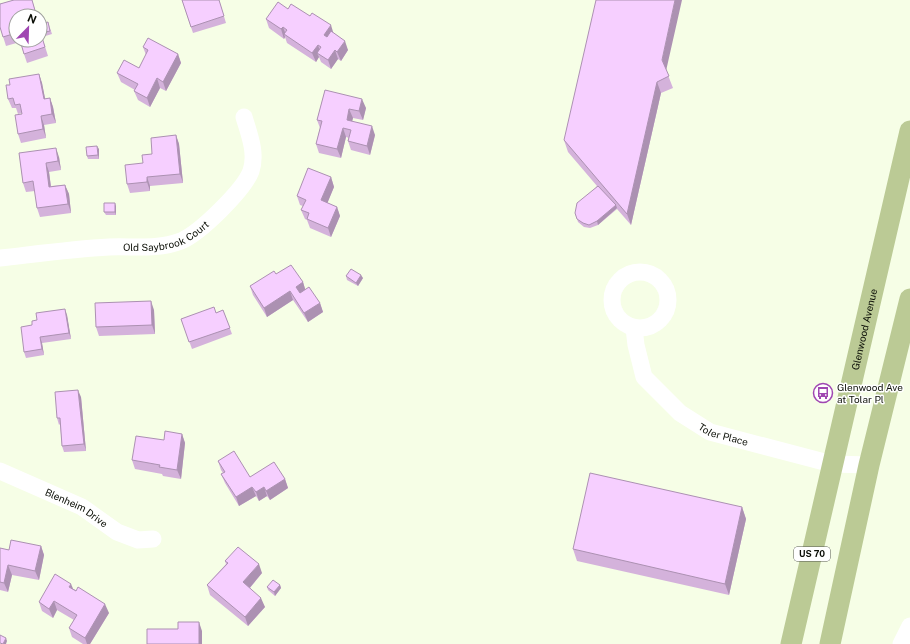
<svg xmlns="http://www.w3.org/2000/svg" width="910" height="644" font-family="'Public Sans',sans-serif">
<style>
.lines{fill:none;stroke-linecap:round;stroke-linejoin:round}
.minor{stroke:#fff;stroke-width:17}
.major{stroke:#bbca95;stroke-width:21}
.wall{fill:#d4b2db}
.shaded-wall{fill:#ac91b2}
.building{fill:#f6cfff;stroke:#ac91b2}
.labels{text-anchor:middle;stroke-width:3;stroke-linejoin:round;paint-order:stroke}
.shield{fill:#fff;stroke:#555751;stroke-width:1}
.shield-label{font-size:9px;font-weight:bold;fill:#0c0f07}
.street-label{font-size:10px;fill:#0c0f07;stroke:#fff}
.poi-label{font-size:10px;fill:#0c0f07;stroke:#fff;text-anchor:start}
</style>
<rect width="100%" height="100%" fill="#f6fee6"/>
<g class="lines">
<g class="minor">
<path id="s1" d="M 0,258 C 36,254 73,249 109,247 C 134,246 157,250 181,241 C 200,233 244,190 251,171 C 257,153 249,134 244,117"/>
<circle cx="640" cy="300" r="28"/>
<path id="s2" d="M 634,328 L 636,345 L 644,377 L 680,413 L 710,432 L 832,464 L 869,465"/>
<path id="s3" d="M 0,471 L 82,507 L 117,532 L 138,540 L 153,539"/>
<path d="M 901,644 L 910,626"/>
</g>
<g class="major">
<path id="s4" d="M 791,644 L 910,131"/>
<path d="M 830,644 L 869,465 L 910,299"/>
</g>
</g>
<path class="wall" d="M 14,0 L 32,0 L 37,16 L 16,16 L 16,40 L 40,40 L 40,24 L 48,22 L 52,34 L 42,37 L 48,56 L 27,63 L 20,42 L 6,46 L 0,27 L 0,4 Z
M 182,0 L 219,0 L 226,23 L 193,33 Z
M 288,9 L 310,16 L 333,33 L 348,50 L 341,61 L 338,59 L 331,69 L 321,62 L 319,57 L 316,62 L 287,43 L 285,37 L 284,39 L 269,28 L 266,19 Z
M 143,47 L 178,54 L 181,63 L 166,91 L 160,88 L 150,107 L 138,100 L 134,91 L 135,90 L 121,82 L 117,73 L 139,68 L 146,55 Z
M 666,70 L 673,88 L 661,93 L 631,225 L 617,209 L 598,225 L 590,228 L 584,227 L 578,222 L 575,213 L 597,186 L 568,152 L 564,140 Z
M 39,74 L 42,83 L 45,99 L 50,98 L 53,107 L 56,123 L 44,125 L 46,138 L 21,143 L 18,134 L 22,113 L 18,114 L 16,108 L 12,108 L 8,99 L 10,85 Z
M 325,90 L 366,108 L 363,120 L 353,118 L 352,121 L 375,135 L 370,155 L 351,150 L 348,141 L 349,138 L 346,137 L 341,158 L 319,153 L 316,144 L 320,128 L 317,120 Z
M 176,135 L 179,144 L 183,183 L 150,186 L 150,191 L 130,193 L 127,184 L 143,163 L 152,154 Z
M 99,149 L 99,159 L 88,159 L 87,156 Z
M 19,153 L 59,157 L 61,170 L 49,172 L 51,186 L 65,185 L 69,194 L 71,213 L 40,217 L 37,208 L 35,191 L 26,192 L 23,183 Z
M 331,177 L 334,187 L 327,203 L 337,207 L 340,216 L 331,237 L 310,228 L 307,220 L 305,219 L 301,210 L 303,206 L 300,205 L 297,196 Z
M 116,206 L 116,215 L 106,215 L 104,212 Z
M 276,274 L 303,282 L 305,289 L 320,303 L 323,312 L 308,322 L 293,300 L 267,317 L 253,295 L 250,286 Z
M 346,276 L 363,278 L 358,286 L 347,280 Z
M 154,310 L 155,334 L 99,336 L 96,327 Z
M 223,310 L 232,334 L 192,349 L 181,319 L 216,313 Z
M 67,315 L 71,339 L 42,343 L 44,355 L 26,358 L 24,352 L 32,325 Z
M 81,397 L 86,451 L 64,452 L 62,446 L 60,424 L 59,425 L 57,418 Z
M 182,434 L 185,443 L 181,479 L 163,476 L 162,474 L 135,469 L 132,460 L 164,440 Z
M 218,461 L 250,477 L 285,479 L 288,488 L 270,500 L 267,496 L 259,501 L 256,496 L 239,506 L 225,483 L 221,474 L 223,473 L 221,470 Z
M 742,507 L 746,519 L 729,595 L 577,561 L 573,549 Z
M 41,546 L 44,555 L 39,580 L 12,575 L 8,592 L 0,590 L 0,548 L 9,550 Z
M 225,561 L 262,573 L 250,588 L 265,607 L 248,626 L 210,595 L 207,585 L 226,564 Z
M 280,585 L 281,588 L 275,596 L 268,590 L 267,587 Z
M 74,589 L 109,613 L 90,644 L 83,644 L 72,637 L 69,628 L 74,620 L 57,610 L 53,618 L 42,611 L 39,602 Z"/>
<path class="shaded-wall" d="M 675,0 L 682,0 L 666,71 L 662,60 Z
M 331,25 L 334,35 L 327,44 L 324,35 Z
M 283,27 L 286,35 L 284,34 L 285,37 L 284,39 L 281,29 Z
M 345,41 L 348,50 L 341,61 L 337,52 Z
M 318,45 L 321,54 L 317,53 L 319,57 L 316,62 L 312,53 Z
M 335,50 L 338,59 L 331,69 L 328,60 Z
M 178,54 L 181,63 L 166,91 L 163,82 Z
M 39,74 L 42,83 L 47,108 L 44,99 Z
M 157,78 L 160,88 L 150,107 L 147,98 Z
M 657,82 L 661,93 L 631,225 L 627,214 Z
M 50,98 L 53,107 L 56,123 L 52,114 Z
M 362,99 L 366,108 L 363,120 L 359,111 Z
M 349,109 L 353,118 L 350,129 L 347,120 Z
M 41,116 L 44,125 L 46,138 L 43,129 Z
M 372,126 L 375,135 L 370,155 L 367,146 Z
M 343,128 L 346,137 L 341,158 L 337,149 Z
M 176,135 L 179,144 L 183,183 L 180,174 Z
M 97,146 L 99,149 L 99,159 L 98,155 Z
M 56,148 L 59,157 L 61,170 L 58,161 Z
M 46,163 L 49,172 L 52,196 L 49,187 Z
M 147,177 L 150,186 L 150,191 L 147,182 Z
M 331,177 L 334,187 L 325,209 L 321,200 Z
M 65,185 L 69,194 L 71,213 L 68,204 Z
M 115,203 L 116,206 L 116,215 L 115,212 Z
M 616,205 L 617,208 L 598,225 L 597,221 Z
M 337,207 L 340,216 L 331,237 L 328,228 Z
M 361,275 L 363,278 L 358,286 L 356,283 Z
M 303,282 L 306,292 L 299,296 L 296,287 Z
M 290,291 L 293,300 L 267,317 L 264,308 Z
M 151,301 L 154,310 L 155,334 L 152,325 Z
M 320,303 L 323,312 L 308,322 L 304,313 Z
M 65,309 L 67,315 L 71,339 L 69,333 Z
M 40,337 L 42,343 L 44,355 L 42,349 Z
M 78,390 L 81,397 L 86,451 L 84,444 Z
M 182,434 L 185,443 L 181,479 L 177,470 Z
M 285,479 L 288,488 L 270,500 L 266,491 Z
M 252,487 L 256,496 L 239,506 L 236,497 Z
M 264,487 L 267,496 L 259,501 L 256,492 Z
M 742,507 L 746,519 L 729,595 L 725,584 Z
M 41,546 L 44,555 L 39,580 L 35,571 Z
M 259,564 L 262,573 L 247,591 L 243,582 Z
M 8,565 L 12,575 L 8,592 L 4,583 Z
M 71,584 L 75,593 L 69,587 Z
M 280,585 L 281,588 L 275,596 L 274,592 Z
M 261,598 L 265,607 L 248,626 L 245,617 Z
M 54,601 L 57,610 L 53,618 L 49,609 Z
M 105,604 L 109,613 L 90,644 L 87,644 L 85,638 Z
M 199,622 L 202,631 L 202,644 L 199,644 Z
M 6,638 L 7,641 L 6,644 L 3,644 Z"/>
<path class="building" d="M 14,0 L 32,0 L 36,14 L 30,16 L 16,16 L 16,33 L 3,37 L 0,27 L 0,4 Z
M 182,0 L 219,0 L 224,16 L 191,27 Z
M 596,0 L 675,0 L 662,60 L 669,76 L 657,82 L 627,214 L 564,140 Z
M 278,2 L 288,9 L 291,4 L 310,16 L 312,13 L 331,25 L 324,35 L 327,37 L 331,31 L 345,41 L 337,52 L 335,50 L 328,60 L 317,53 L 321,47 L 318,45 L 312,53 L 284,34 L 287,30 L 283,27 L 281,29 L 266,19 Z
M 48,22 L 50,31 L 41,33 L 40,31 L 40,24 Z
M 40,31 L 45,47 L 24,54 L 20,40 L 40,40 Z
M 148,38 L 178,54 L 163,82 L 157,78 L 147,98 L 134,91 L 138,84 L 117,73 L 124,60 L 139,68 L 148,50 L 143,47 Z
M 39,74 L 44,99 L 50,98 L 52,114 L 41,116 L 43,129 L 18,134 L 15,115 L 22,114 L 20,104 L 15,105 L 13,98 L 8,99 L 6,85 L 10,85 L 9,79 Z
M 325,90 L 362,99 L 359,111 L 349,109 L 347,120 L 372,126 L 367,146 L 348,141 L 351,130 L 343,128 L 337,149 L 316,144 L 322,121 L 317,120 Z
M 176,135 L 180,174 L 147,177 L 147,182 L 127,184 L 125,165 L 143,163 L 142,155 L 152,154 L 151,138 Z
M 97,146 L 98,155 L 87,156 L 86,147 Z
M 56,148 L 58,161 L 46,163 L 49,187 L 65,185 L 68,204 L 37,208 L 33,181 L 23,183 L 19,153 Z
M 308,168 L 331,177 L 321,200 L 337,207 L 328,228 L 307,219 L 309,213 L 301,210 L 306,200 L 297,196 Z
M 598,186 L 616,205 L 597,221 L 589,225 L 583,223 L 577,219 L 575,213 L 577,203 Z
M 104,203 L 115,203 L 115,212 L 104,212 Z
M 291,265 L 303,282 L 296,287 L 300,293 L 309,287 L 320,303 L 304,313 L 290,291 L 264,308 L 250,286 L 274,271 L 276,274 Z
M 351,269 L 361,275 L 356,283 L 346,276 Z
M 151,301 L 152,325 L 96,327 L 95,303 Z
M 214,307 L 216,313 L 223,310 L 230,328 L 189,342 L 181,319 Z
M 65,309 L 69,333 L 40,337 L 42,349 L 24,352 L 21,327 L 32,325 L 32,321 L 37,320 L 36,313 Z
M 78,390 L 84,444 L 62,446 L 60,418 L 57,418 L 55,392 Z
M 165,431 L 182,434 L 177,470 L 159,467 L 160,465 L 132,460 L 136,436 L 164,440 Z
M 234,451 L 250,477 L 274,462 L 285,479 L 266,491 L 264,487 L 256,492 L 252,487 L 236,497 L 221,474 L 225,472 L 218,461 Z
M 590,473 L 742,507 L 725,584 L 573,549 Z
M 11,540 L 41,546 L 35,571 L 8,565 L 4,583 L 0,582 L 0,548 L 9,550 Z
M 238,547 L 259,564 L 243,582 L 261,598 L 245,617 L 207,585 L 228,563 L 225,561 Z
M 55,574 L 71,584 L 69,587 L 76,591 L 78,587 L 105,604 L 85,638 L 69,628 L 77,615 L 54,601 L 49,609 L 39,602 Z
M 273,580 L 280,585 L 274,592 L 267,587 Z
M 178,622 L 199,622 L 199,644 L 147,644 L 147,629 L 178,629 Z
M 0,635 L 6,638 L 3,644 L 0,643 Z"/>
<defs>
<g id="bus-ring" transform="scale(1)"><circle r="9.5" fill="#fff" stroke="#a047b2" stroke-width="1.5"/><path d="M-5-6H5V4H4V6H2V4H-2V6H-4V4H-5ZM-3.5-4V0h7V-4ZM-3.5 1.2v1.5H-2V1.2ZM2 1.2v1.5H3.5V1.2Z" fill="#a047b2"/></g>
</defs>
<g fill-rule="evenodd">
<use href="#bus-ring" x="823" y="393"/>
</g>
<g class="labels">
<rect class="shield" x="794" y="547" width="36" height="14" rx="3"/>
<g class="shield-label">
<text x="812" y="557">US 70</text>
</g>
<g class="street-label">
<text dy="4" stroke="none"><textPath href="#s1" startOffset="169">Old Saybrook Court</textPath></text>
<text dy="4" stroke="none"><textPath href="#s4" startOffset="323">Glenwood Avenue</textPath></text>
<text dy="4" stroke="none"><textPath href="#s2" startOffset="150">Toler Place</textPath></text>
<text dy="4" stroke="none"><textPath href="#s3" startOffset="85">Blenheim Drive</textPath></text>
</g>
<g class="poi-label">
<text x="837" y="391">Glenwood Ave<tspan x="837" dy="12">at Tolar Pl</tspan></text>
</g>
</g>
<g transform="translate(28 28) rotate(23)"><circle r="19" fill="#ffffff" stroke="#9e9f9c"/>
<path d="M0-3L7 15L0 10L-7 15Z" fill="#a047b2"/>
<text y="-6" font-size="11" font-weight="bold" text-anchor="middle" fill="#0c0f07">N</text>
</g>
</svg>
